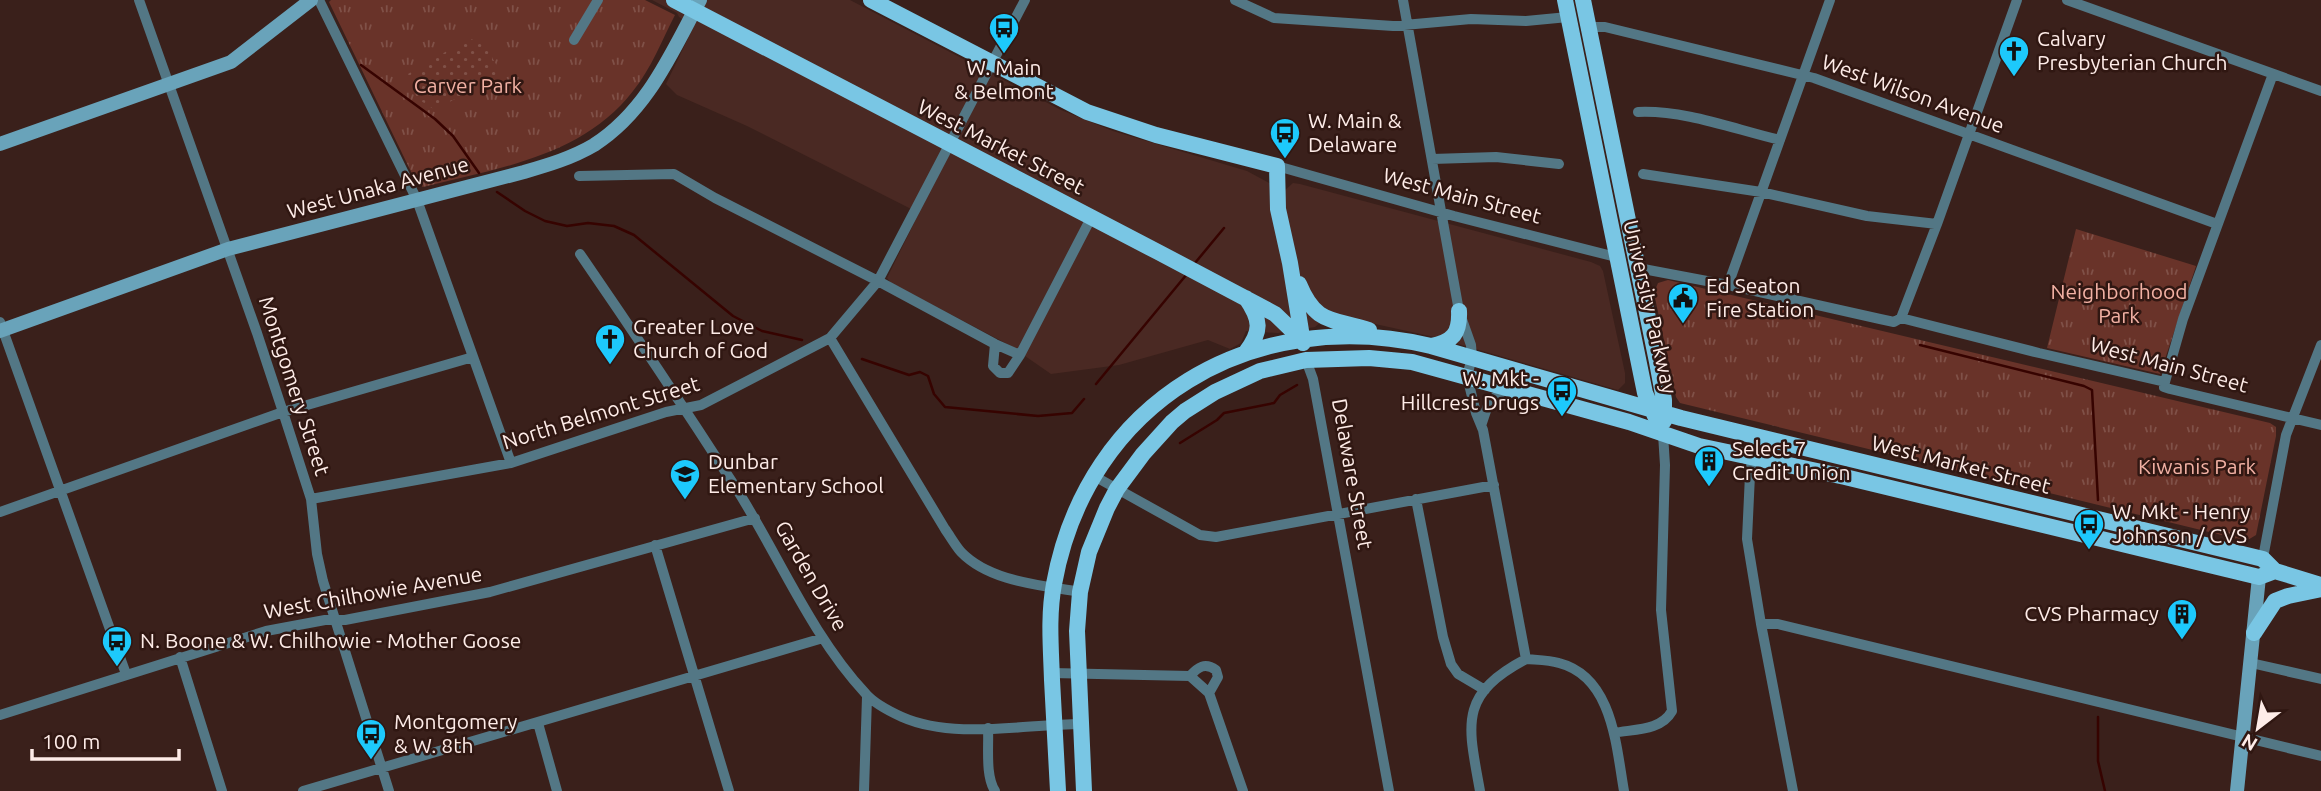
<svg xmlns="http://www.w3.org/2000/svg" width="2321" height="791" font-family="Ubuntu,sans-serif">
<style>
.built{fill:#4a2923}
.park{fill:url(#park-tufts)}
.garden{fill:url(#garden-dots)}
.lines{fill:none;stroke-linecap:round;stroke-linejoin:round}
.stream{stroke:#360300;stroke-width:2.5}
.street{stroke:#537785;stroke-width:10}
.secondary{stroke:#69a3ba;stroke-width:14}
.primary{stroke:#79c6e4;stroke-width:16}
.labels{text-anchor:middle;stroke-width:5;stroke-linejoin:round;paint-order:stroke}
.poi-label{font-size:21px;fill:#feece8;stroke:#301712;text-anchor:start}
.park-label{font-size:21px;fill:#f2b1a4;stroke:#301712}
.street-label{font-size:21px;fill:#feece8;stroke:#301712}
</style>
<defs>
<pattern id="park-tufts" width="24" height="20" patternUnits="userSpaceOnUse" patternTransform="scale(1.75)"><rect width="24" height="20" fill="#693329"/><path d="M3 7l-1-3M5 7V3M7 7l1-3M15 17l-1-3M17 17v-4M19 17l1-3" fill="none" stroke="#805148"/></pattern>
<pattern id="garden-dots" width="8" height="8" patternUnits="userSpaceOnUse" patternTransform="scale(1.75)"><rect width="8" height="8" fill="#693329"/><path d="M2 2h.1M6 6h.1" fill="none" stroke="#805148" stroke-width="1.8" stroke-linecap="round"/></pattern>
</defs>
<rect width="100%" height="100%" fill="#3a201b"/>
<path class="built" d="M 652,0 L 850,0 L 1061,110 L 1113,131 L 1247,171 L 1284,191 L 1293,183 L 1300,184 L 1591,262 L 1600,266 L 1603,271 L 1625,373 L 1625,383 L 1618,390 L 1434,337 L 1330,314 L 1315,327 L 1278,333 L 1246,331 L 1241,343 L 1230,349 L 1208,340 L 1119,365 L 1051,374 L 1009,345 L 891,283 L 887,278 L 919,213 L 747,126 L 677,95 L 666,84 L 694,26 L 679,17 L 677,13 Z"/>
<path class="park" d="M 331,0 L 645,0 L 675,15 C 662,40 651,69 633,91 C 583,156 499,168 423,187 L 416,182 L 329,2 Z
M 2076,229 L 2196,266 L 2160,374 L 2047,348 Z
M 1668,280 L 2270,423 L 2276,427 L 2276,436 L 2256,535 L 2246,541 L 2238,539 L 1680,403 L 1676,397 L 1654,293 L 1658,283 Z"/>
<path class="garden" d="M 469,38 L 484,45 L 501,72 L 500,74 L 435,110 L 418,99 L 407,78 L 408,74 Z"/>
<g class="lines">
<path class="stream" d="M 361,65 L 435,119 L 453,136 L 479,173
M 497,192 L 525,211 L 545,221 L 567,226 L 588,223 L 614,226 L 634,235 L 733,316 L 762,331 L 802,340
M 1195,263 L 1224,228
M 1920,345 L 2084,386 L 2092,390 L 2098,500
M 862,359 L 909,375 L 920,372 L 928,376 L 934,394 L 945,407 L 1038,416 L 1072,413 L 1084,399
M 1096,384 L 1187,274
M 1180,443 L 1217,420 L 1224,413 L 1274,403 L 1280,395 L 1297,385
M 2098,717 L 2098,761 L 2105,791"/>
<path class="street" d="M 139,0 L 257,333 L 283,412 L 311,499 L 317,554 L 323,581 L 389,791
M 319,0 L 417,200 L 511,463
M 1235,0 L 1274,18 L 1393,26 L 1471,19 L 1526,21 L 1568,17
M 1403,0 L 1459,311 L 1471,345 L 1472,358 L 1467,376 L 1476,413 L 1483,430 L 1526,659
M 2067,0 L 2321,91
M 1588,27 L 1605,27 L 1814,78 L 2217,224
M 574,40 L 598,0
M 1638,112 C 1686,110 1733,129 1780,140
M 1432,159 L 1496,157 L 1559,164
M 1277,166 L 1454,216 L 1616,257
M 1643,174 L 1761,192 L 1867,216 L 1937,224
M 579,176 L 674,174 L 715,198 L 878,281 L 995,344 L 1020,355
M 580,254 C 633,331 685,409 736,488 C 779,556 811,635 866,694 C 874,703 891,712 902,717 C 954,740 1025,724 1081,724
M 1638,268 L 1728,285 L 1880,319 L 1894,322 L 1901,318 L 2039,353 L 2165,382 L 2164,387 L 2170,389 L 2321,425
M 1728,285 L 1830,0
M 1901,318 L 1937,224 L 2017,0
M 0,322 L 126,674
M 830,338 L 945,529 C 950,536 955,545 961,552 C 990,582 1041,585 1080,592
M 995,344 L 993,366 L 1000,373 L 1008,373 L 1020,355 L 1091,218
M 1306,360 L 1313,379 L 1389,791
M 2165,382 L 2183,319 L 2273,74
M 1482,423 L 1489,402 L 1507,388
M 1755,437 L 1750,475 L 1747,539 L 1761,624 L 1793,791
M 1094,476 L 1200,535 L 1216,537 L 1494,485
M 311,499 L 511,463 L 666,412 L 701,405 L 830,338 L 878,281 L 1025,0
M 1416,499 L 1443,637 L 1451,664 L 1458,674 L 1485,690
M 0,512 L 283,412 L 473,357
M 655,545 L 729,791
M 2262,563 L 2286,435 L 2321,345
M 1761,624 L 1778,624 L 2321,756
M 180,657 L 222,791
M 1526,659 C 1537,660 1549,660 1559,663 C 1613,677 1616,746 1624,791
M 2251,663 L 2321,679
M 1052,673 L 1190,676 L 1209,693 L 1243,791
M 1190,676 C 1198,667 1205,662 1216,670 L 1218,677 L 1209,693
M 0,715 L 266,631 L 325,620 L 345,620 L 490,592 L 755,518
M 538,723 L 557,791
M 988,728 C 989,747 985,775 995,791
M 1614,733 C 1634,729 1661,731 1672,711 L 1661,610 L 1665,465 L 1663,434
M 303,791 L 823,638
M 864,791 L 867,697
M 1480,791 C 1468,724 1458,695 1526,659"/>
<path class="secondary" d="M 0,144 L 231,62 L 311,0
M 0,331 L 228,249 L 524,172 C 548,165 572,158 594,145 C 647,111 671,54 700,0
M 2237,791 L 2259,577"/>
<path class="primary" d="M 674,0 L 1158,252 L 1275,314 L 1302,340
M 871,0 L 1087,112 L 1156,135 L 1277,166 L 1278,209 L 1290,263 L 1303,343
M 1565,0 L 1645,393 L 1655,416
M 1583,0 L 1657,362 L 1664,400 L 1664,421
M 1299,284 C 1316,325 1332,318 1369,330
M 1431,346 C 1453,342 1460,333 1459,311
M 1246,352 C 1262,331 1261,320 1246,298
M 2254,633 L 2275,601 L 2288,596 L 2321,589
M 1058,791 C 1056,754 1054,717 1052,680 C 1051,648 1048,616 1054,584 C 1087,401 1253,304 1431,346 L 1681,418 L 2263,559 L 2275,571 L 2321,585
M 1084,791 L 1077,631 L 1080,592 L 1089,552 L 1107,508 L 1117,489 L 1143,454 L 1172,422 L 1185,411 L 1215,392 L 1260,371 L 1306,360 L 1369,358 L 1412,362 L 1629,422 L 1699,446 L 1845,477 L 2259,577 L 2275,571"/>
</g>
<defs>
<g id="bus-pin" transform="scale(1.575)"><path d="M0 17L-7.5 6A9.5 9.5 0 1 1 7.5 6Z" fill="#1dc9fc" stroke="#301712"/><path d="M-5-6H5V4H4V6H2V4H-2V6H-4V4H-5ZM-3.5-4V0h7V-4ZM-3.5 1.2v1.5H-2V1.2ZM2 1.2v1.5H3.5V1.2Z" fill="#111"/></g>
<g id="church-pin" transform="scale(1.575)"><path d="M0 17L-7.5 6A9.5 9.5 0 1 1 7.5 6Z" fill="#1dc9fc" stroke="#301712"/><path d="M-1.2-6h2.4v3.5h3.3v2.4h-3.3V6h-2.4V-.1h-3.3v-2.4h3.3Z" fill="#111"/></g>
<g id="civic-pin" transform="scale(1.575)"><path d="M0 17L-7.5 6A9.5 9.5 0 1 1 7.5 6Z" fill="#1dc9fc" stroke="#301712"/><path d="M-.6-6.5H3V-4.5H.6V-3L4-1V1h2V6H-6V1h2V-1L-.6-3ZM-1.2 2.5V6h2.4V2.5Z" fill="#111"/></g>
<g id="building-pin" transform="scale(1.575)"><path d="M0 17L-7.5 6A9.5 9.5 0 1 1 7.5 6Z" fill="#1dc9fc" stroke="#301712"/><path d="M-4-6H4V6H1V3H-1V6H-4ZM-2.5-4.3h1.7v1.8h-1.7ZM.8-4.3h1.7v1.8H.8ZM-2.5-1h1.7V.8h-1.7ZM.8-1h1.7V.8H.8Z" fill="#111"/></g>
<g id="school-pin" transform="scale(1.575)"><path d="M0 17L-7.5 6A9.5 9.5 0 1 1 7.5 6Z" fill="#1dc9fc" stroke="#301712"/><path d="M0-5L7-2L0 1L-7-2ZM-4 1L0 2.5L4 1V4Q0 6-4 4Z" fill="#111"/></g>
</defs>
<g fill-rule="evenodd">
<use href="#bus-pin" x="1004" y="28"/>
<use href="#church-pin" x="2014" y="51"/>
<use href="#bus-pin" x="1285" y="133"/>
<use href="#civic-pin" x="1683" y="298"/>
<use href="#church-pin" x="610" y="339"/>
<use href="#bus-pin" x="1562" y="391"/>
<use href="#building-pin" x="1709" y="461"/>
<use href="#school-pin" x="685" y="474"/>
<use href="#bus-pin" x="2089" y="524"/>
<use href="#building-pin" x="2182" y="614"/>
<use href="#bus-pin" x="117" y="641"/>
<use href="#bus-pin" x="371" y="734"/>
</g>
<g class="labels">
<g class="poi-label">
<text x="2037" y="46">Calvary<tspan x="2037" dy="24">Presbyterian Church</tspan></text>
<text x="1004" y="75" text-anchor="middle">W. Main<tspan x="1004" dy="24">&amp; Belmont</tspan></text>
<text x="1308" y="128">W. Main &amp;<tspan x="1308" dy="24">Delaware</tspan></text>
<text x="1706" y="293">Ed Seaton<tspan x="1706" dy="24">Fire Station</tspan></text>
<text x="633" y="334">Greater Love<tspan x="633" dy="24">Church of God</tspan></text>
<text x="1539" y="386" text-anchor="end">W. Mkt -<tspan x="1539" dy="24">Hillcrest Drugs</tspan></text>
<text x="1732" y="456">Select 7<tspan x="1732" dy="24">Credit Union</tspan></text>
<text x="708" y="469">Dunbar<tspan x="708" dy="24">Elementary School</tspan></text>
<text x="2112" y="519">W. Mkt - Henry<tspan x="2112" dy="24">Johnson / CVS</tspan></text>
<text x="2159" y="621" text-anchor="end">CVS Pharmacy</text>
<text x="140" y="648">N. Boone &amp; W. Chilhowie - Mother Goose</text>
<text x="394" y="729">Montgomery<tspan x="394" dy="24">&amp; W. 8th</tspan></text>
</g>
<g class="park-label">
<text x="468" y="93">Carver Park</text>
<text x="2119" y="299">Neighborhood<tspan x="2119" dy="24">Park</tspan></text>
<text x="2197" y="474">Kiwanis Park</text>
</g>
<g class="street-label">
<text transform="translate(1913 94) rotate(20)" y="7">West Wilson Avenue</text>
<text transform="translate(1001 147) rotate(27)" y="7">West Market Street</text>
<text transform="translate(378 188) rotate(-15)" y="7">West Unaka Avenue</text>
<text transform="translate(1462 196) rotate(15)" y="7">West Main Street</text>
<text transform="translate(1650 307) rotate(77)" y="7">University Parkway</text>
<text transform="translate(2169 365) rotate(15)" y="7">West Main Street</text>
<text transform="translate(294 386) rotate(72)" y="7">Montgomery Street</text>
<text transform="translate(601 413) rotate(-17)" y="7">North Belmont Street</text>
<text transform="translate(1961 465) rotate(14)" y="7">West Market Street</text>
<text transform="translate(1352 474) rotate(80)" y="7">Delaware Street</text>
<text transform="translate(811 576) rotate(60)" y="7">Garden Drive</text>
<text transform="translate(373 593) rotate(-10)" y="7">West Chilhowie Avenue</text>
</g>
</g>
<g transform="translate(2258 728) rotate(211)" stroke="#301712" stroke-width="5" paint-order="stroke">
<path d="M0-5L12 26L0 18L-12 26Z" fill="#feece8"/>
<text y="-10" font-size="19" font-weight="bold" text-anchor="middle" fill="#feece8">N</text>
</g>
<path d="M32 749v10h147v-10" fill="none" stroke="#feece8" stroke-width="3.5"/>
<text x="42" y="749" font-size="21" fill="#feece8" stroke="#301712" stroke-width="5" paint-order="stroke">100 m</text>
</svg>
